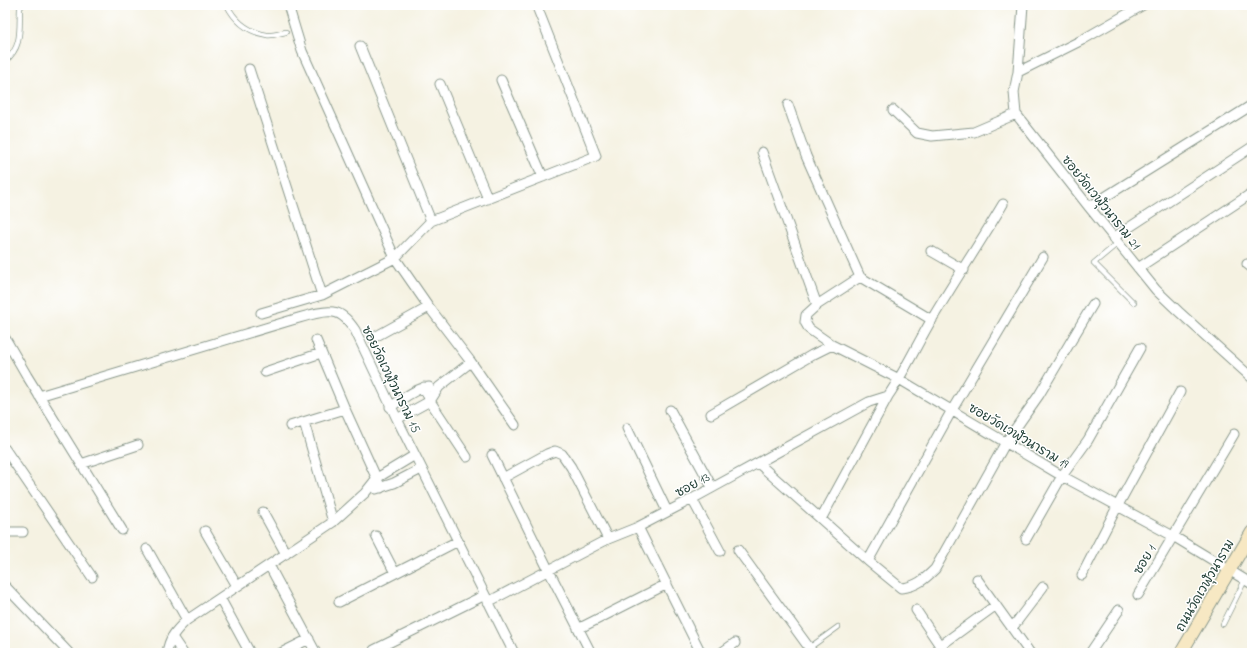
<svg xmlns="http://www.w3.org/2000/svg" width="1257" height="658" font-family="'Indie Flower','Playpen Sans Thai',sans-serif">
<style>
.lines{fill:none;stroke-linecap:round;stroke-linejoin:round}
.lane-casing{stroke:#8a988b;stroke-width:6}
.street-casing{stroke:#8a988b;stroke-width:11}
.secondary-casing{stroke:#8a988b;stroke-width:14}
.lane{stroke:#fff;stroke-width:4.5}
.street{stroke:#fff;stroke-width:9}
.secondary{stroke:#f7e8c3;stroke-width:12}
.labels{text-anchor:middle;stroke-width:3;stroke-linejoin:round;paint-order:stroke}
.street-label{font-size:13px;fill:#1f3d34;stroke:#fff}
</style>
<rect width="100%" height="100%" fill="#fff"/>
<filter id="ink" filterUnits="userSpaceOnUse"><feTurbulence type="fractalNoise" baseFrequency=".025" numOctaves="2"/><feDisplacementMap in="SourceGraphic" scale="8" xChannelSelector="R" yChannelSelector="G"/><feConvolveMatrix kernelMatrix="1 2 1 2 8 2 1 2 1" color-interpolation-filters="sRGB"/></filter>
<filter id="wash" filterUnits="userSpaceOnUse"><feTurbulence type="fractalNoise" baseFrequency=".012" numOctaves="4" result="noise"/><feDisplacementMap in="SourceGraphic" scale="16" xChannelSelector="R" yChannelSelector="G"/><feGaussianBlur stdDeviation="0.9" result="paint"/><feColorMatrix in="noise" values="0 0 0 0 0 0 0 0 0 0 0 0 0 0 0 0 0 1.4 0 .05"/><feComposite in="paint" operator="in"/></filter>
<g filter="url(#wash)">
<rect width="100%" height="100%" fill="#f5f2e2"/>
</g>
<g filter="url(#ink)">
<g class="lines">
<g class="lane-casing">
<path id="lane" d="M 227,5 C 235,21 248,32 267,35 C 273,36 280,33 286,32
M 5,61 C 23,47 19,29 20,8 L 22,5
M 1118,243 L 1094,263 L 1134,303
M 1223,624 L 1245,580
M 809,648 L 838,627"/>
</g>
<g class="street-casing">
<path id="street" d="M 288,5 L 302,51 L 395,258 L 429,307 L 471,362 L 515,425
M 1023,5 L 1018,72 L 1014,92 L 1016,114 L 1089,207 L 1156,290 L 1178,311 L 1252,378
M 249,69 L 322,295
M 1018,72 L 1082,40 L 1143,5
M 501,80 L 543,177
M 440,84 L 488,199
M 788,105 L 806,156 L 860,277 L 932,320
M 893,110 L 917,133 L 932,136 L 974,132 L 1016,114
M 762,152 L 817,305
M 1089,207 L 1252,105
M 431,221 L 596,156 L 537,7
M 1113,238 L 1252,147
M 931,251 L 964,270
M 1247,264 L 1252,268
M 1138,268 L 1252,193
M 860,277 L 817,305 L 806,315 L 805,322 L 809,329 L 832,345 L 899,379 L 1062,476 L 1173,536 L 1252,584
M 261,313 L 322,295 L 395,258 L 431,221 L 360,46
M 5,338 L 27,376 L 122,530
M 373,338 L 429,307
M 316,340 L 345,409 L 381,488
M 265,372 L 321,353
M 424,387 L 430,401 L 467,457
M 39,396 L 292,320 C 303,317 322,310 333,312 C 343,313 350,323 355,330 L 397,419 L 514,653
M 390,407 C 402,400 415,388 429,387
M 670,410 L 712,487
M 711,414 L 812,355 L 832,345
M 397,419 L 430,401 L 439,387 L 471,362
M 304,422 L 333,522
M 290,426 L 345,409
M 627,428 L 667,511
M 5,449 L 92,577
M 492,455 L 549,571 L 591,653
M 758,463 L 868,561 L 901,588 C 916,587 925,579 935,569 L 1006,442 L 1039,395 L 1093,304
M 81,464 L 138,445
M 503,478 L 547,454 L 555,451 L 562,454 L 571,467 L 608,539
M 376,489 L 394,483 L 421,469
M 692,499 L 720,551
M 263,512 L 286,554
M 821,519 L 888,396
M 638,527 L 701,653
M 205,531 L 237,586
M 5,532 L 23,532
M 376,536 L 395,573
M 1026,539 L 1062,476 L 1088,440 L 1140,348
M 147,549 L 187,620
M 738,550 L 813,653
M 868,561 L 952,410 L 1043,257
M 269,565 L 316,653
M 1082,575 L 1117,507 L 1180,392
M 977,579 L 1030,653
M 5,586 L 69,653
M 1138,595 L 1234,434
M 220,598 L 250,653
M 339,602 L 458,541
M 488,602 L 608,539 L 638,527 L 692,499 L 869,402 L 888,396 C 905,371 917,344 932,319 C 955,280 980,243 1003,204
M 916,610 L 945,653
M 1012,628 L 1043,587
M 578,629 L 667,584
M 172,637 L 183,653
M 940,646 L 996,605
M 374,650 L 485,595
M 167,653 C 169,638 176,630 187,620 L 333,522 L 365,493 L 377,478 L 415,455
M 281,653 L 309,639
M 721,653 L 735,643
M 1090,653 L 1119,610"/>
</g>
<g class="secondary-casing">
<path id="secondary" d="M 1181,653 L 1252,532"/>
</g>
<use href="#lane" class="lane"/>
<use href="#street" class="street"/>
<use href="#secondary" class="secondary"/>
</g>
</g>
<g class="labels">
<g class="street-label">
<text transform="translate(1102 202) rotate(51)" y="5">ซอยวัดเวฬุวนาราม 21</text>
<text transform="translate(392 379) rotate(64)" y="5">ซอยวัดเวฬุวนาราม 15</text>
<text transform="translate(1019 435) rotate(31)" y="5">ซอยวัดเวฬุวนาราม 19</text>
<text transform="translate(692 484) rotate(-29)" y="5">ซอย 13</text>
<text transform="translate(1144 559) rotate(-59)" y="5">ซอย 1</text>
<text transform="translate(1204 585) rotate(-60)" y="5">ถนนวัดเวฬุวนาราม</text>
</g>
</g>
<rect width="1257" height="658" fill="none" stroke="#fff" stroke-width="20"/>
</svg>
